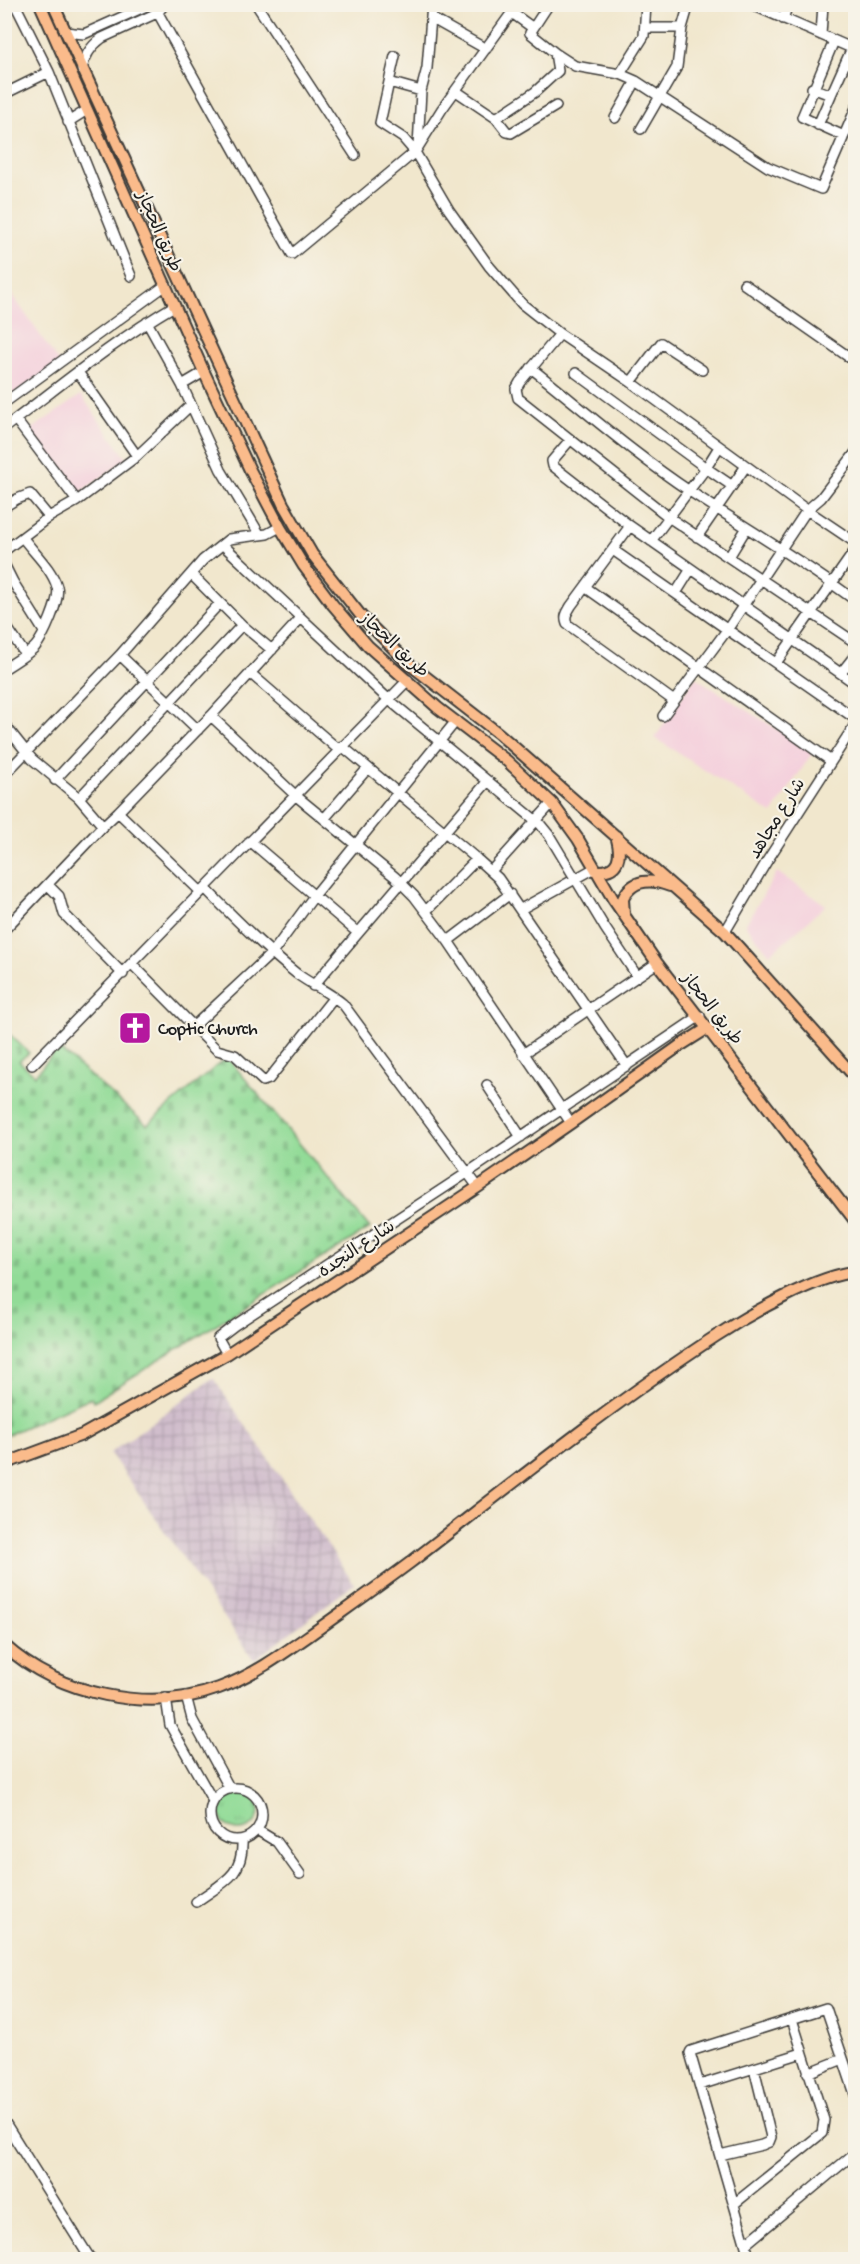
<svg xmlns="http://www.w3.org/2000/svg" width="860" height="2264" font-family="'Gochi Hand','Playpen Sans Arabic',sans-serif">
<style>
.built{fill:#f4cfdc}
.industrial{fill:url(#industrial-grid)}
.grass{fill:url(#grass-tufts);stroke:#577c5a;stroke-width:1.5}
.cemetery{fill:url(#cemetery-stones);stroke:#577c5a;stroke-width:1.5}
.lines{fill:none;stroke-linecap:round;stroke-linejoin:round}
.minor-casing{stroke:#3c3a37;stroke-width:12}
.major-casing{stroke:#3c3a37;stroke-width:14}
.minor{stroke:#fff;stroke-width:9}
.major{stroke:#fabb8b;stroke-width:10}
.labels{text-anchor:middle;stroke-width:4.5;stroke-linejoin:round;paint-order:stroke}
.street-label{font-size:18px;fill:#1c1c1c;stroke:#f7f3e8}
.poi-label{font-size:18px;fill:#1c1c1c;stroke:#f7f3e8;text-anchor:start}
</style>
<defs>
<pattern id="industrial-grid" width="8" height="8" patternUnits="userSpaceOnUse" patternTransform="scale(1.5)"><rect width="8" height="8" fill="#d0bdcc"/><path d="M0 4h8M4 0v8" fill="none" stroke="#b2a2af"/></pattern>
<pattern id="grass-tufts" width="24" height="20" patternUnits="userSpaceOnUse" patternTransform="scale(1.5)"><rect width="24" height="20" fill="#92db97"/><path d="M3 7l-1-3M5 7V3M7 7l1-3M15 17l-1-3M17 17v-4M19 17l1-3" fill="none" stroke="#7dbb82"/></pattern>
<pattern id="cemetery-stones" width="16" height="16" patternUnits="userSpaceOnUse" patternTransform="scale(1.5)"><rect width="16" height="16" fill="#92db97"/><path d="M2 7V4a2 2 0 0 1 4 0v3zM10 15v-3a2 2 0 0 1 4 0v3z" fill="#7dbb82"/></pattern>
</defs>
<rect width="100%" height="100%" fill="#f7f3e8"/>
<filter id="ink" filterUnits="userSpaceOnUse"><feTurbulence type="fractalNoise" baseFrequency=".0167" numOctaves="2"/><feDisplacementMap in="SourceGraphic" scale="12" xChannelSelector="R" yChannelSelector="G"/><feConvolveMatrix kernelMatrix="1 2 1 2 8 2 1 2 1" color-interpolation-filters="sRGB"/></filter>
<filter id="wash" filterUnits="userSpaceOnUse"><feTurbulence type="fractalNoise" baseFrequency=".008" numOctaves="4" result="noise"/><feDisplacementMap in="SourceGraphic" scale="24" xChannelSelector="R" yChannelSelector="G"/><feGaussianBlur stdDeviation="1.35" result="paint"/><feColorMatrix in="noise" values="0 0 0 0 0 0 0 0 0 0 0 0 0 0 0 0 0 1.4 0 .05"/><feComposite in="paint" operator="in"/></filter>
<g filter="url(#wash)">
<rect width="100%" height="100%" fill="#f1e7cd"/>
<path class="built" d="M 4,283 L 61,365 L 4,399 Z
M 81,395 L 127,459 L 75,496 L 29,431 Z
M 695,677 L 813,752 L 772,814 L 655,738 Z
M 777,872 L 826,905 L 770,954 L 745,925 Z"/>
<path class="industrial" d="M 213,1378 L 354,1584 L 254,1660 L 110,1453 Z"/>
<path class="grass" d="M219 1810a20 20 0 1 1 40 0a20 20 0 1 1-40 0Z"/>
<path class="cemetery" d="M 4,1029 L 29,1053 L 19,1061 L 35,1075 L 58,1048 L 147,1125 L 227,1057 L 370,1228 L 94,1401 L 92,1397 L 5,1436 Z"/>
</g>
<g filter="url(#ink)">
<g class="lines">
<g class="minor-casing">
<path id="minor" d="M 15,4 L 49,72 L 131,276
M 153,4 L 292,254 L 415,152 L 442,109 L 518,4
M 256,4 L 355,155
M 549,4 L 530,33 L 555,53 L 575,66 L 620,74 L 636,81 L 768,167 L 821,189 L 856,108
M 750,4 L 856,50
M 512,13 L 533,28
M 431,18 L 486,49
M 783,19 L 788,4
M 646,28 L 682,28
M 65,32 L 84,34 L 151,4
M 821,35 L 823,4
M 834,41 L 802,117 L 844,136
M 82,70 C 84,56 91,46 102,38 L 157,13 L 165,4
M 620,74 L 644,36 L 646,4
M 389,82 L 395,56
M 812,88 L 831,95 L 852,48
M 421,91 L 389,82 L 380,123 L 403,138 L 415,152 L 449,210 L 489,266 L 522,304 L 560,334 L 631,382 L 807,510 L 856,543
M 456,91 L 496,118 L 507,132 L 511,133 L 556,106
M 4,94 L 49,72
M 496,118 L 535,92 L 558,71 L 555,53
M 615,118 L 636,81
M 68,122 L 87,110
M 818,125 L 831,95
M 641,129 L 677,67 L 682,28 L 689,4
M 418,147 L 421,91 L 427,68 L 432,4
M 744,284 L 856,362
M 147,322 L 182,385 L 221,470 L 260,535
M 560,334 L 520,382 L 516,389 L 518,398 L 670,518 L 856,643
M 531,368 C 584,410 635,455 691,492 C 746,528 803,561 856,601
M 78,372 L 137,456
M 576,373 L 706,468 L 719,447
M 631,382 L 661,343 L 702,370
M 182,385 L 204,372
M 4,403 L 166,285
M 16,420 L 77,501
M 4,428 C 60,386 114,341 174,306
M 570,440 L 552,461 L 553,466 L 630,526 L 856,684
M 4,507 L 17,499 L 30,494 L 49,517
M 630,526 L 571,606 C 567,613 564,616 567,624 L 674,701
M 697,537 L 746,466
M 651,541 L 706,468 L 731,485
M 223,545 L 388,699 L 540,824 L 549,835 L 605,928 L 637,976
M 613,550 L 856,719
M 4,551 L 49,517 L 77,501 L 137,456 L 191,405
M 729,557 L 746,529
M 4,564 L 13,582 L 43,630
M 191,574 L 242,625 L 272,650
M 585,587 L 831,761
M 676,593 L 691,569
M 4,623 L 25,654
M 120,655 L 198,730
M 776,663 L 856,549
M 4,669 C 14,662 27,655 35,647 C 43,638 61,599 57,587 C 52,569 34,553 23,538
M 250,673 L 339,750
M 841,673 L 856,654
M 211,716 L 295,795 L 395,877 L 414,896 L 448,941 L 571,1123
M 663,716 L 727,630 L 807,510 L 821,498 L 856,452
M 4,724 L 32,759 L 79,798 L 103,826
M 342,746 L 477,859 L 498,878 L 627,1066
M 4,775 L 120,655 L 203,560 L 229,539 L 267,534 L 280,527
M 55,780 L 220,603
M 79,798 L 242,625
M 118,812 L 201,892
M 324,819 L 368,768
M 250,841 L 358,933
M 491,871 L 552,803
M 48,885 L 59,896 L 64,914 L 123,974
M 205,888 C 234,918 264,948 297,974 C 312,985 329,992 343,1004 L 478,1187
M 521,909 L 595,868
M 426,911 L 477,859
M 4,930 L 103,826 L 118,812 L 211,716 L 300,619
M 725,932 L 767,861 L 856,723
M 448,941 L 510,894
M 132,964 L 217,1050 L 235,1055 L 263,1081 L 269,1079 L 334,997
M 313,986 L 488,781
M 194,1026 L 273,952 L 314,896 L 456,721
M 523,1054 L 657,963
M 32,1065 L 408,680
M 487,1085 L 521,1137
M 227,1354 L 218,1338 L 235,1325 L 467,1173 L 700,1016
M 186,1696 L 192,1719 L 230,1789
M 166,1698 L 170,1725 L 213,1801
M210 1814a26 26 0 1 1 52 0a26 26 0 1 1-52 0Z
M 257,1830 L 277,1842 L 300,1874
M 196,1902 C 222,1883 244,1876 242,1840
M 808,2073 L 843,2059
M 700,2085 L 802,2053
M 4,2121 L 91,2260
M 720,2155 L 762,2145 L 769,2142 L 771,2137 L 754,2068
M 734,2204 L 822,2133 L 824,2120 L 792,2019
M 746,2244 L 856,2152
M 750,2260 L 690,2053 L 691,2051 L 826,2008 L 856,2097"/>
</g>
<g class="major-casing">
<path id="major" d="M 40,4 L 204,372 L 250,470 L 280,527 L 303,565 L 333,605 L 368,646 L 438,708 L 507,761 L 552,803 L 578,839 L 613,899 L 657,963 L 856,1222
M 53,4 L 283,504 L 312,554 L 362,617 L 408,663 L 498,733 L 725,932 L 856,1078
M 597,871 C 620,872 622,855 616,836
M 624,914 L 623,899 C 632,878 652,879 670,886
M 4,1464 L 82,1435 L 227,1354 L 478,1187 L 571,1123 L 678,1047 L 708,1028
M 4,1645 C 59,1695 149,1714 219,1688 C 254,1675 284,1653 314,1632 C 346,1609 379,1586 411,1562 C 511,1485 610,1405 716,1336 C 748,1315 819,1274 856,1272"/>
</g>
<use href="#minor" class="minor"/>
<use href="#major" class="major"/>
</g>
</g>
<defs>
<g id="church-square" transform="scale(1.725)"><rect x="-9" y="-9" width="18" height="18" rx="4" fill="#b5179e" stroke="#f7f3e8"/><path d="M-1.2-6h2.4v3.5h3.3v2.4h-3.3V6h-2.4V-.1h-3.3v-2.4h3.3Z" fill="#fff"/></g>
</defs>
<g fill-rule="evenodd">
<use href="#church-square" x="135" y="1028"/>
</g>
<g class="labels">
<g class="street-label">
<text transform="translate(160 231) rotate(66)" y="6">طريق الحجاز</text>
<text transform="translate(395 644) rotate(43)" y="6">طريق الحجاز</text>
<text transform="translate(776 818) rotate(-58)" y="6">شارع مجاهد</text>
<text transform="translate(713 1008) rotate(52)" y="6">طريق الحجاز</text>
<text transform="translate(356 1248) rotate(-34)" y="6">شارع النجده</text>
</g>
<g class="poi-label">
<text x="158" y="1034">Coptic Church</text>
</g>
</g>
<rect width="860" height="2264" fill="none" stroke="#f7f3e8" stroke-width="24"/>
</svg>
